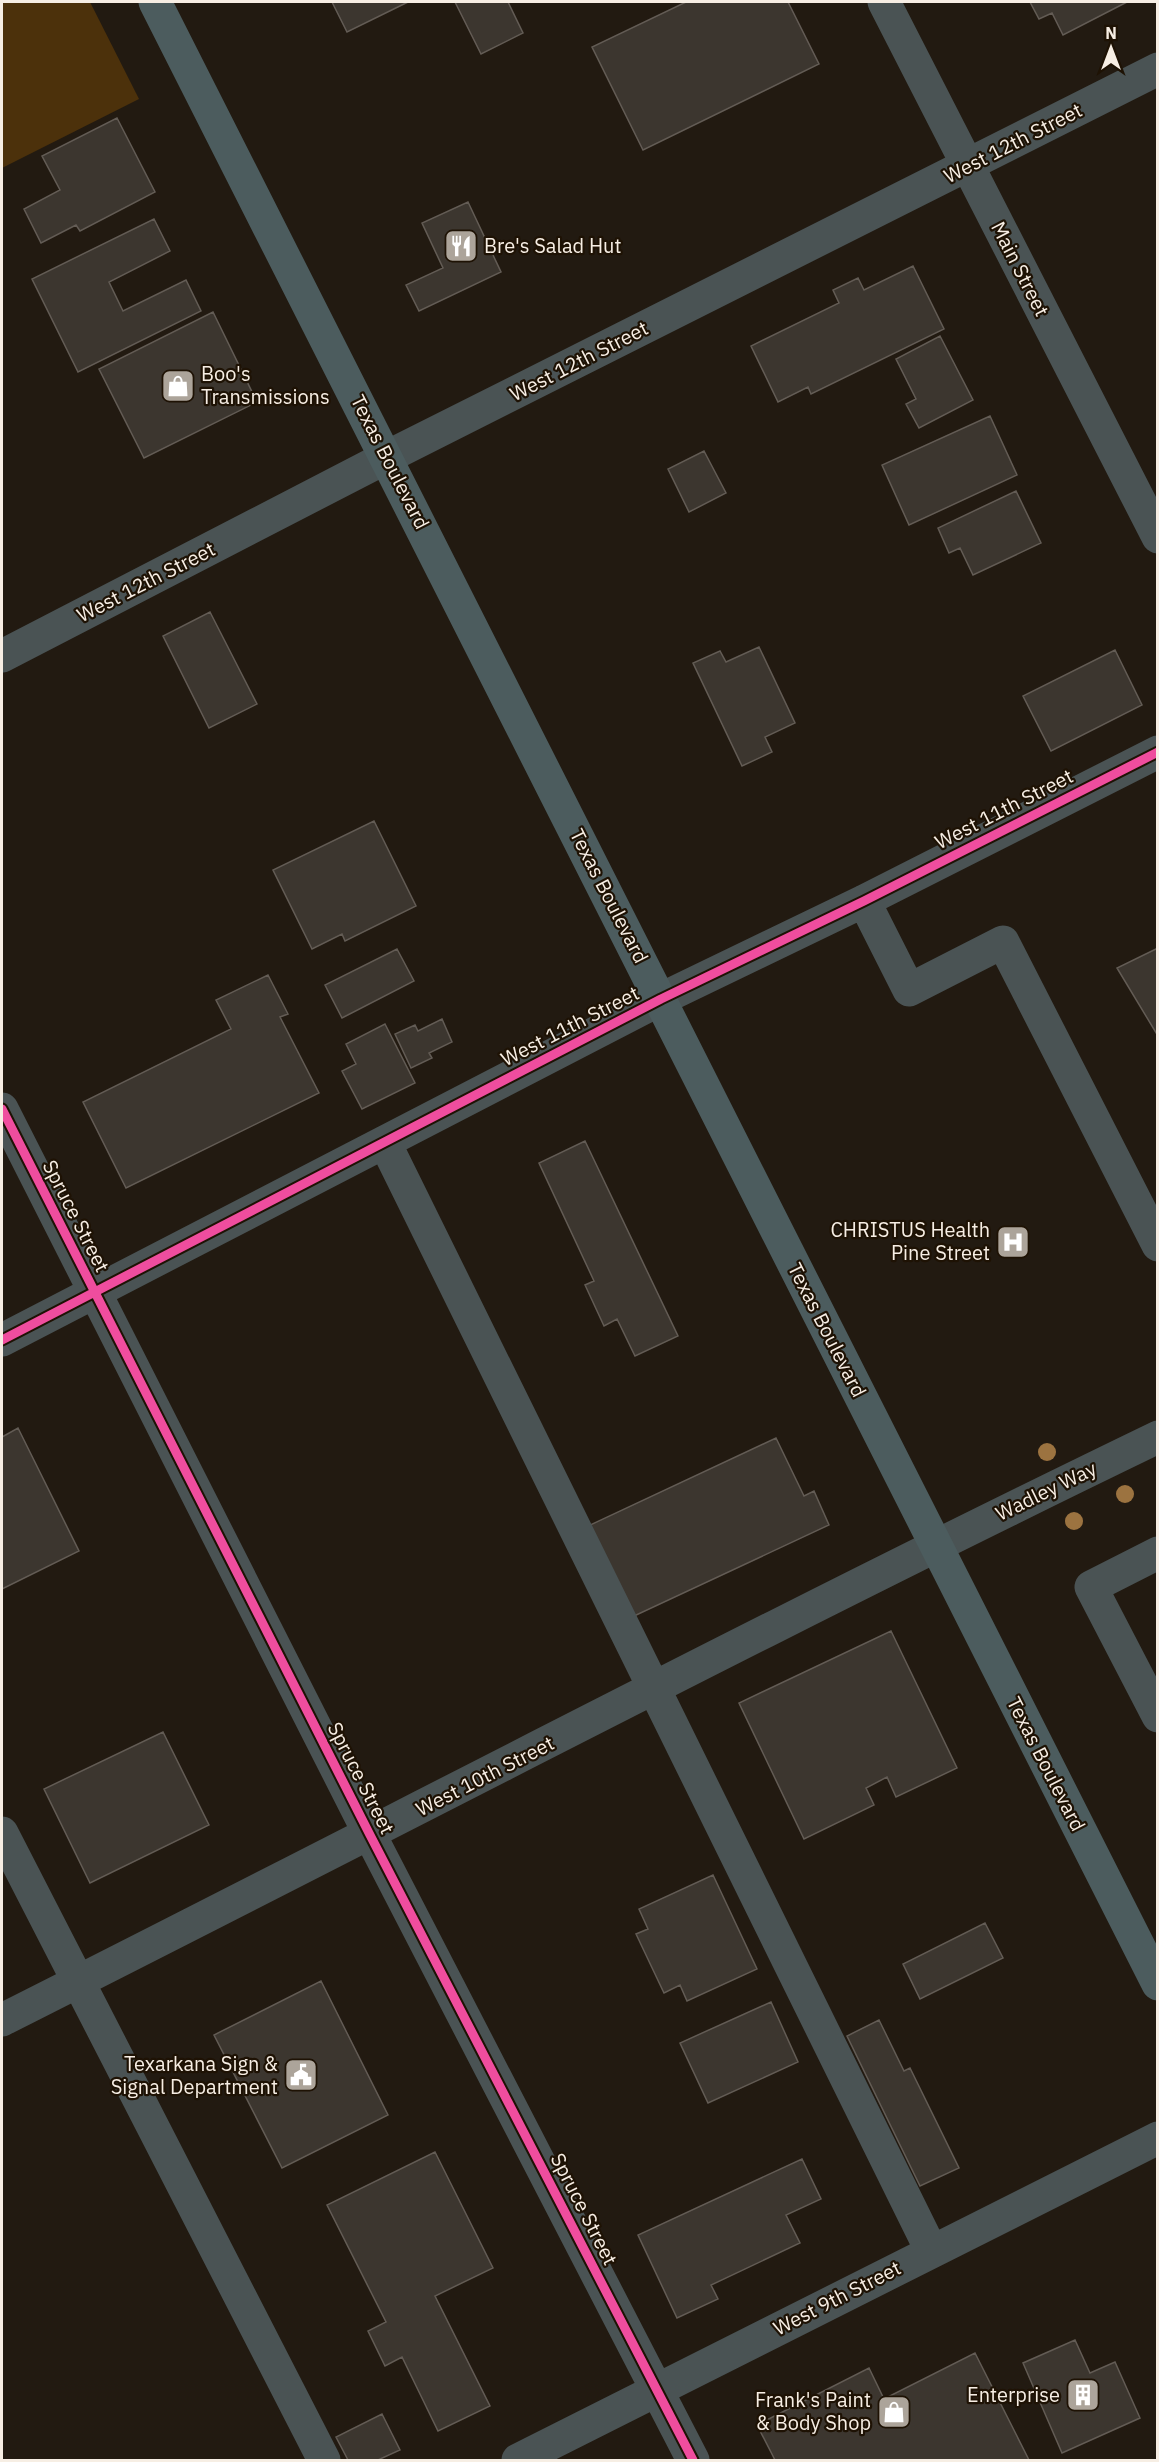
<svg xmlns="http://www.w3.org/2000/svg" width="1159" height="2462" font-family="'IBM Plex Sans',sans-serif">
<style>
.green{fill:#4c310b}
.building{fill:#3c362f;stroke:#635c55;stroke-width:1.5}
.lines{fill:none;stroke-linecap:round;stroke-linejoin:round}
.minor{stroke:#4a5354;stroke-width:33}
.major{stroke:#4c5c5e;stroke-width:33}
.cycleway-casing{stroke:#1e1204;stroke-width:13}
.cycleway{stroke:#ef4d9e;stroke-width:9}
.tree{fill:#9c7340}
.labels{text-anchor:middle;stroke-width:4.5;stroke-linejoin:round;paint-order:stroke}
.street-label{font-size:20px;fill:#f7eee4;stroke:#1e1204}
.poi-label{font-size:20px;fill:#f7eee4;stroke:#1e1204;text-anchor:end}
</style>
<rect width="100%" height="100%" fill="#221a11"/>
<path class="green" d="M 2,2 L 90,2 L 139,99 L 2,168 Z"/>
<path class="building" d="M 332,2 L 408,2 L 347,32 Z
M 455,2 L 508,2 L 523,33 L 481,54 Z
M 686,2 L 788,2 L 819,64 L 643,150 L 592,47 Z
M 1030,2 L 1127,2 L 1063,35 L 1052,13 L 1039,19 Z
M 117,118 L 155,192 L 80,231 L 76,225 L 41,243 L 24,209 L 60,190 L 42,156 Z
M 468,202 L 501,272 L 419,311 L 406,285 L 443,268 L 422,223 Z
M 154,219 L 170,251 L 109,282 L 123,311 L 186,280 L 201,311 L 78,372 L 32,279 Z
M 913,266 L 944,329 L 811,394 L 808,387 L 778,402 L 751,346 L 839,303 L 833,290 L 858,278 L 864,290 Z
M 213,312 L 257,402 L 144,458 L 99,369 Z
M 940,336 L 973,400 L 919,428 L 906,404 L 916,399 L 896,359 Z
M 990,416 L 1017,475 L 909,525 L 882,465 Z
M 704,451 L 726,493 L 689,512 L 668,469 Z
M 1016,491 L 1041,543 L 973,575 L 960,548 L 949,553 L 938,528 Z
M 210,612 L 257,704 L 209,728 L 163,636 Z
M 759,647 L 795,723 L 765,737 L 772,752 L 742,766 L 693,663 L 720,651 L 726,662 Z
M 1115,650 L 1142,705 L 1051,751 L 1023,696 Z
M 374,821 L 416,906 L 345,941 L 342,934 L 312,949 L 273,870 Z
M 1158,948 L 1158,1036 L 1117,968 Z
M 397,949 L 414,981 L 342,1018 L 325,985 Z
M 268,975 L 288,1014 L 280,1017 L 319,1093 L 126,1188 L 83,1102 L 231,1029 L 216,1000 Z
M 442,1019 L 452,1042 L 429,1053 L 432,1058 L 411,1068 L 395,1034 L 415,1025 L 418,1031 Z
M 385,1024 L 415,1083 L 362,1109 L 342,1071 L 356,1064 L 346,1044 Z
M 585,1141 L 678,1336 L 635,1356 L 617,1319 L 604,1326 L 585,1285 L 594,1281 L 539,1163 Z
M 18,1428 L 79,1551 L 2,1589 L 2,1437 Z
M 776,1438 L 804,1496 L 814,1491 L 829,1525 L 632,1617 L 588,1526 Z
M 891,1631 L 957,1768 L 896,1797 L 887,1777 L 866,1788 L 874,1805 L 804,1839 L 739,1703 Z
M 163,1732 L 209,1825 L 90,1883 L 44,1789 Z
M 713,1875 L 757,1969 L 687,2001 L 680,1985 L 664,1993 L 636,1934 L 648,1929 L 639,1909 Z
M 985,1923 L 1003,1958 L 920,1999 L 903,1964 Z
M 321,1981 L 388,2115 L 282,2168 L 214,2035 Z
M 771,2002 L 798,2062 L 708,2103 L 680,2043 Z
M 879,2020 L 904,2071 L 910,2068 L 959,2168 L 920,2186 L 847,2036 Z
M 435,2152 L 493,2268 L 435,2296 L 490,2406 L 438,2431 L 402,2357 L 385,2366 L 368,2331 L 386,2322 L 327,2205 Z
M 802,2159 L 821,2199 L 786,2215 L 800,2243 L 711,2285 L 718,2299 L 677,2318 L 638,2235 Z
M 1075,2340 L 1090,2373 L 1115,2362 L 1140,2418 L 1062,2453 L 1023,2363 Z
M 975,2353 L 1029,2460 L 775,2460 L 757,2425 L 869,2368 L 884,2399 Z
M 382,2414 L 400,2450 L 378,2460 L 348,2460 L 336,2437 Z"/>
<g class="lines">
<path class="minor" d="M 884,2 L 1158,537
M 2,656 L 387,457 L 1158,69
M 864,901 L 909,990 L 1003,942 L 1158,1245
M 2,1109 L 370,1835 L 693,2460
M 385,1143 L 931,2250
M 2,1340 L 661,999 L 864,901 L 1158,752
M 1158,1553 L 1091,1587 L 1158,1716
M 2,1833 L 324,2460
M 2,2020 C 387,1826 769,1625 1158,1437
M 518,2460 L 1158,2138"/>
<path class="major" d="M 155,2 L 1158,1984"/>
<g class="cycleway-casing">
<path id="cycleway" d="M 2,1109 L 370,1835 L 693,2460
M 2,1340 L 661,999 L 864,901 L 1158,752"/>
</g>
<use href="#cycleway" class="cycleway"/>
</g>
<g class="tree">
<circle cx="1047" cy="1452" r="9"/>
<circle cx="1125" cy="1494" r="9"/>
<circle cx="1074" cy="1521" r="9"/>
</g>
<defs>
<g id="restaurant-square" transform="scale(1.725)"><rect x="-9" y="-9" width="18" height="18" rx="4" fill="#aca49a" stroke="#1e1204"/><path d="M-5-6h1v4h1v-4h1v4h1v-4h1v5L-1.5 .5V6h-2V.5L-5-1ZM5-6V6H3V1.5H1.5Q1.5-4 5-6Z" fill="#fff"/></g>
<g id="shop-square" transform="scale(1.725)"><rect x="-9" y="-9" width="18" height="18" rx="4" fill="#aca49a" stroke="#1e1204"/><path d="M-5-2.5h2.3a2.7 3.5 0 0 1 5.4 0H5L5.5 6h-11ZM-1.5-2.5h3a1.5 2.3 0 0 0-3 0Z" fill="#fff"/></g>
<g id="hospital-square" transform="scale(1.725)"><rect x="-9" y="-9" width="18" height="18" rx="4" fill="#aca49a" stroke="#1e1204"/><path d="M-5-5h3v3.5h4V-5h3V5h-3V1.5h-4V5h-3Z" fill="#fff"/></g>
<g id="civic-square" transform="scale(1.725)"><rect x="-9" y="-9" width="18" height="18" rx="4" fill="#aca49a" stroke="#1e1204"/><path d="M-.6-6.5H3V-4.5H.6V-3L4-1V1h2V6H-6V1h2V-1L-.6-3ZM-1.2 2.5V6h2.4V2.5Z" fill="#fff"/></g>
<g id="building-square" transform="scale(1.725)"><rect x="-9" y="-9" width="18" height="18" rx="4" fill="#aca49a" stroke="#1e1204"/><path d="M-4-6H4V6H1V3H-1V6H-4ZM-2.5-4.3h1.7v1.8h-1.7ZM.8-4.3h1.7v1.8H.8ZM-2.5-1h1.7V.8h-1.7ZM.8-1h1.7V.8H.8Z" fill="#fff"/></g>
</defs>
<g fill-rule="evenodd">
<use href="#restaurant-square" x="461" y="246"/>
<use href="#shop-square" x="178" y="386"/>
<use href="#hospital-square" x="1013" y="1242"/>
<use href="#civic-square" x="301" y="2075"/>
<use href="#building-square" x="1083" y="2395"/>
<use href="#shop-square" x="894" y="2412"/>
</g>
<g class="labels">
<g class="street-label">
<text transform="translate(1013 143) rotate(-27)" y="7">West 12th Street</text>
<text transform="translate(1020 269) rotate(63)" y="7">Main Street</text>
<text transform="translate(579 361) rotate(-27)" y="7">West 12th Street</text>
<text transform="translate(390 462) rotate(63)" y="7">Texas Boulevard</text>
<text transform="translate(146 582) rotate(-27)" y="7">West 12th Street</text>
<text transform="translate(1004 809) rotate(-27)" y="7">West 11th Street</text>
<text transform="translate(609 896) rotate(63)" y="7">Texas Boulevard</text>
<text transform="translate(570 1026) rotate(-27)" y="7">West 11th Street</text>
<text transform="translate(76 1216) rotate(63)" y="7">Spruce Street</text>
<text transform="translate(827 1330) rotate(63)" y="7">Texas Boulevard</text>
<text transform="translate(1046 1491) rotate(-26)" y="7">Wadley Way</text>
<text transform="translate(1046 1764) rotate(63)" y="7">Texas Boulevard</text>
<text transform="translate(485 1776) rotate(-27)" y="7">West 10th Street</text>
<text transform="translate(361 1778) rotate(63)" y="7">Spruce Street</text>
<text transform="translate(584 2209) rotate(63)" y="7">Spruce Street</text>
<text transform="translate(837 2298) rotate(-27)" y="7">West 9th Street</text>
</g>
<g class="poi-label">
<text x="484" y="253" text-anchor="start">Bre's Salad Hut</text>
<text x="201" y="381" text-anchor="start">Boo's<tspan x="201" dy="23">Transmissions</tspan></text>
<text x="990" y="1237">CHRISTUS Health<tspan x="990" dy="23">Pine Street</tspan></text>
<text x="278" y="2071">Texarkana Sign &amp;<tspan x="278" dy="23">Signal Department</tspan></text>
<text x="1060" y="2402">Enterprise</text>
<text x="871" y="2407">Frank's Paint<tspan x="871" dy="23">&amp; Body Shop</tspan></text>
</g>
</g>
<rect width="1159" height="2462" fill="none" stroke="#f7eee4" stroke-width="6"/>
<g transform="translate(1111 48)" stroke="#1e1204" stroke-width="4.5" paint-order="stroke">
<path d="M0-4.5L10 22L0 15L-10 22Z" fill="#f7eee4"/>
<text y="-9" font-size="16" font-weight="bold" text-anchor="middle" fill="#f7eee4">N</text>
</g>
</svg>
